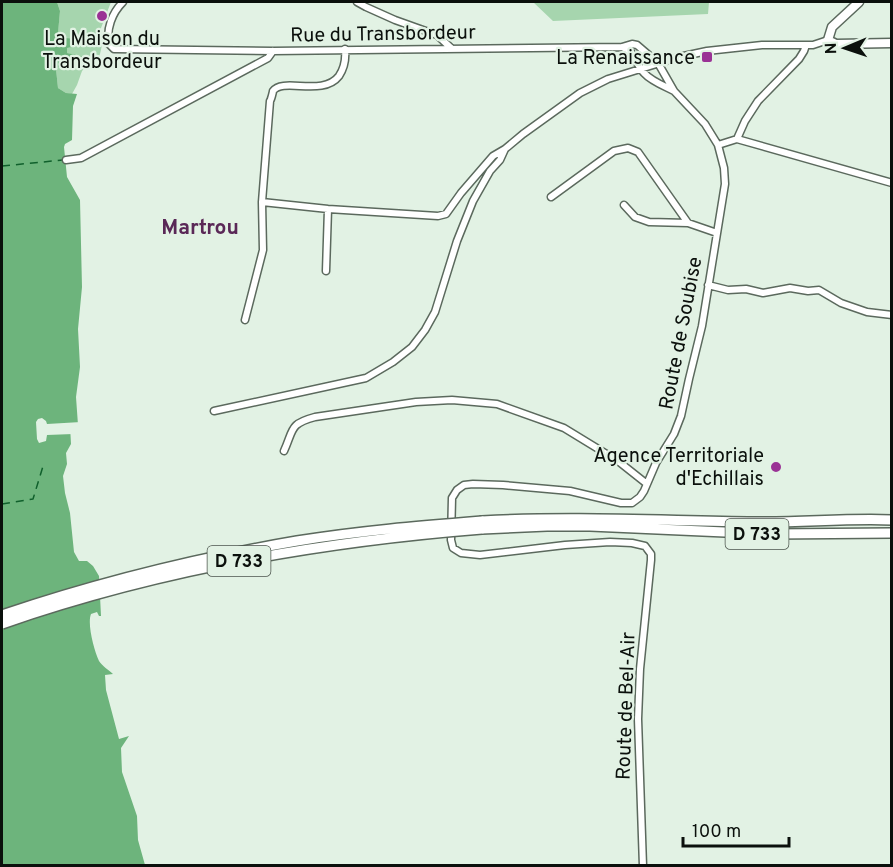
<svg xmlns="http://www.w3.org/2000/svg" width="893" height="867" font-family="Overpass,sans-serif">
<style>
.green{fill:#a6d5ae}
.water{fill:#6db47c}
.pier{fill:#e2f2e4}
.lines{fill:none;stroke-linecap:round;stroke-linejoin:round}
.ferry{stroke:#10602c;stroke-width:1.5;stroke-dasharray:8 6;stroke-linecap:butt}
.street-casing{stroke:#5b695d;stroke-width:9}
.secondary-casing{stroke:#5b695d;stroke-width:11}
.primary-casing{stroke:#5b695d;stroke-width:12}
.street{stroke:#fff;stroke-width:6}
.secondary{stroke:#fff;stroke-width:8}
.primary{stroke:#fff;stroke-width:9}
.primary-bridge-casing{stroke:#5b695d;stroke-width:12;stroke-linecap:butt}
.primary-bridge{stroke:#fff;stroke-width:9}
.poi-dot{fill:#9a3295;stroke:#e2f2e4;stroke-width:2}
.labels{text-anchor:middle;stroke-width:4.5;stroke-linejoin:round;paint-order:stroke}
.shield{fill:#e2f2e4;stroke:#4c544d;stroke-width:1.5}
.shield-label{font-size:18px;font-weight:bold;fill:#0b100c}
.street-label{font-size:20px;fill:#0b100c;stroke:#e2f2e4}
.poi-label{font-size:20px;fill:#0b100c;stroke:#e2f2e4;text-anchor:end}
.neighbourhood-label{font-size:21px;font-weight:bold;fill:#5a2857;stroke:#e2f2e4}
</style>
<rect width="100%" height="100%" fill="#e2f2e4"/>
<path class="green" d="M 57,2 L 111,2 L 101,28 L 102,45 L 100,54 L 99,57 L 89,63 L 82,71 L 77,85 L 72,94 L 66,93 L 58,88 L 56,69 L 65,62 L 84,58 L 67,53 L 67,48 L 89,44 L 82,39 L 65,38 L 58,32 L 60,11 Z
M 533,2 L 709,2 L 708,14 L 553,21 Z"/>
<path class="water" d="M 2,2 L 57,2 L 60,11 L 58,33 L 65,38 L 82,39 L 90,44 L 67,48 L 67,53 L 85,57 L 65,62 L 56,69 L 58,88 L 66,93 L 77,94 L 73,106 L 72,140 L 65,144 L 64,147 L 67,177 L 80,200 L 82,287 L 78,329 L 80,367 L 76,397 L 78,425 L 70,426 L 71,444 L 66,453 L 67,464 L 63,476 L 65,493 L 70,513 L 74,552 L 79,561 L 87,561 L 93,566 L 99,576 L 101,616 L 99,616 L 97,612 L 91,614 C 87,624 94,650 99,661 C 102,666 109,670 113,674 L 105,675 L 106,690 L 119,739 L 129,736 L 121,748 L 122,772 L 137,816 L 138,840 L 145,865 L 2,866 Z"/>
<path class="pier" d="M 42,418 L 46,421 L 47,424 L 81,422 L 81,425 L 79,427 L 73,429 L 73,434 L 47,435 L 46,441 L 39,443 L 37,439 L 36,422 L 38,419 Z"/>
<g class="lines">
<path class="ferry" d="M 2,166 L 63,160
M 2,504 L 33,499 L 44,463"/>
<g class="street-casing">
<path id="street" d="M 123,2 C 112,13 106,29 109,44 L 114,49 L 273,51 L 622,47 L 632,44 L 637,45 L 658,63 L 674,91 L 705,124 L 718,145 L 724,168 L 725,184 L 702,326 L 689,379 L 681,416 L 674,434 L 656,463 L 644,491 L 640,497 L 632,503 L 621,503 L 570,491 L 503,485 L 473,484 L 464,485 L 457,490 L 452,498 L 451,540 L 453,548 L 461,553 L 480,555 L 565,545 L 610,542 L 632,543 L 645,546 L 651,554 L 651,560 L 640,669 L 638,719 L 643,866
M 357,2 L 366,7 L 395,20 L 437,35 L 451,48
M 622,47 C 636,51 635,64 644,73 C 651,81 664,86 674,91
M 737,139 L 892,183
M 718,145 L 737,139 L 745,121 L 758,101 L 799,59 L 804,51 L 806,45
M 66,160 L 81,158 L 268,58 L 273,51
M 551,197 L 614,151 L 628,148 L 638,152 L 688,223 L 717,233
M 262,202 L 328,209 L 438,216 L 446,214 L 461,193 L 493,156 L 505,149 L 523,134 L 580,93 L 608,79 L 679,57 L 707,51 L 762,45 L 813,45 L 828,40
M 624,205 L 635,217 L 649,222 L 688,223
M 326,271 L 328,209
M 708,285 L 728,290 L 746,289 L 763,293 L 790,288 L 808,291 L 819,290 L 841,303 L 867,312 L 892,315
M 245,320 L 263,250 L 262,202 L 270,101 C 271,100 273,92 273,91 C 283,77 323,97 339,76 C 345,67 346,59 345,49
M 214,411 L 366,378 L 393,362 L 412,347 L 425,330 L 435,312 L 457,241 L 473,201 L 490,171 L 500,160 L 505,149
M 284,451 C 294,429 289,424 315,417 L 416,402 L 452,400 L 497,404 L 564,428 L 618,461 L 647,484"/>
</g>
<g class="secondary-casing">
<path id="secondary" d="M 859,2 L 832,27 L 828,40 L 836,44 L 892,43"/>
</g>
<g class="primary-casing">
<path id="primary" d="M 482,521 C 573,516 664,521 755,522 C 800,523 846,518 892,520
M 482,529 L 547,526 L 590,526 L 772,534 L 892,533"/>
</g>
<use href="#street" class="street"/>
<use href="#secondary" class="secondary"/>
<use href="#primary" class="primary"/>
<g class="primary-bridge-casing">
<path id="primary-bridge" d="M 2,615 C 97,583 197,558 297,541 C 358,531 420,526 482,521
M 2,624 C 157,570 318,542 482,529"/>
</g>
<use href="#primary-bridge" class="primary-bridge"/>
</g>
<g class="poi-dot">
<circle cx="102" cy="16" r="6"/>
<rect x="701" y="51" width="12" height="12" rx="3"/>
<circle cx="776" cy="467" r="6"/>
</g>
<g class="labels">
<g class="shield">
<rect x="725.5" y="519" width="63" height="30" rx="4.5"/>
<rect x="207.5" y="546" width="63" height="30" rx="4.5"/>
</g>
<g class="shield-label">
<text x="757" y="540">D 733</text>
<text x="239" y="567">D 733</text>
</g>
<g class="street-label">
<text transform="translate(383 33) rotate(-1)" y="7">Rue du Transbordeur</text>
<text transform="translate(680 333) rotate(-79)" y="7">Route de Soubise</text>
<text transform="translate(625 706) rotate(-88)" y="7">Route de Bel-Air</text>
</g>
<g class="poi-label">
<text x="102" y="45" text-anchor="middle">La Maison du<tspan x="102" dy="23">Transbordeur</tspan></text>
<text x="695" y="64">La Renaissance</text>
<text x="764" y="462">Agence Territoriale<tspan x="764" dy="23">d'Echillais</tspan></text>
</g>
<g class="neighbourhood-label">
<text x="200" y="234">Martrou</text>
</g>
</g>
<rect width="893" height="867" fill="none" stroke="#0b100c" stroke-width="6"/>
<g transform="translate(845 48) rotate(268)" stroke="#e2f2e4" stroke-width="4.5" paint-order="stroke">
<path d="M0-4.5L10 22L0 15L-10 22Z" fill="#0b100c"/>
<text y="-9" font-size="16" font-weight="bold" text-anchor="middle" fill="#0b100c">N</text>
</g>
<path d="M683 837v9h106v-9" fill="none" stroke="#0b100c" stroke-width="3"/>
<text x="692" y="837" font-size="18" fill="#0b100c" stroke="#e2f2e4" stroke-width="4.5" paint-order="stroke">100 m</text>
</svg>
